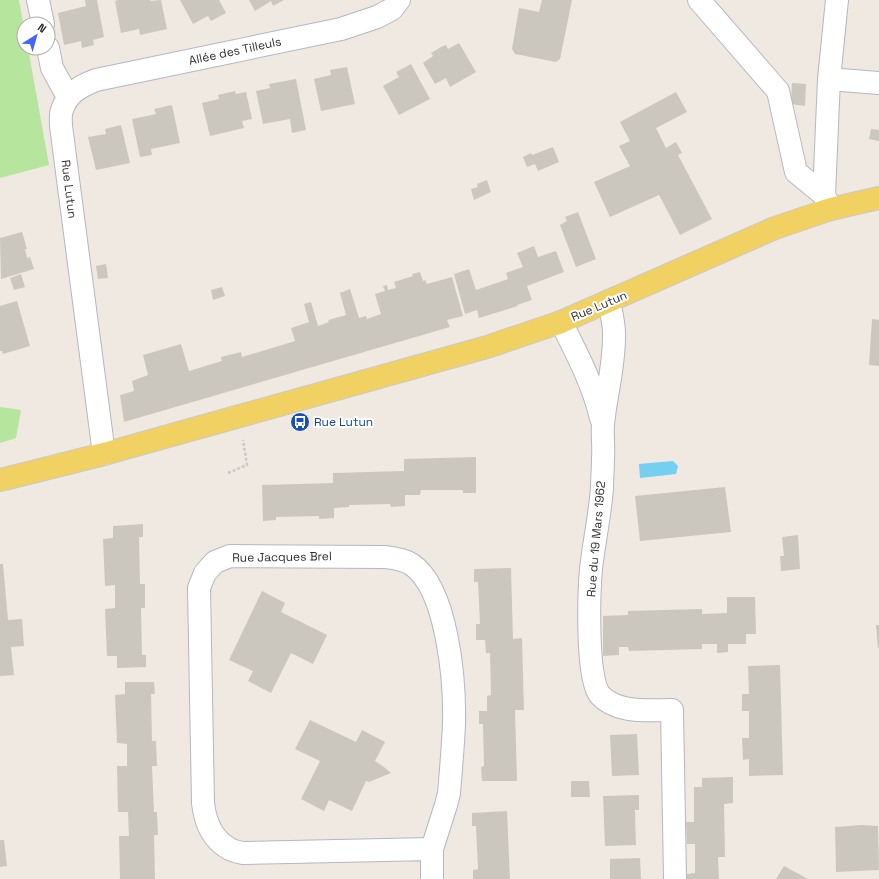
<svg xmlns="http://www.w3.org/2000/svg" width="879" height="879" font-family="'Space Grotesk',sans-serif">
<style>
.green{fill:#b6e59e}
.water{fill:#75cff0}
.building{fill:#cbc7bf}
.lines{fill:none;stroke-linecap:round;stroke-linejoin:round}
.minor-casing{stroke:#b4b7c1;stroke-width:24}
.major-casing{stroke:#c9c9c9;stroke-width:24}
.path{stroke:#c9c9c9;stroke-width:2.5;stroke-dasharray:3 2;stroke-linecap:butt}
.minor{stroke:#fff;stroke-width:22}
.major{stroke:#f2d163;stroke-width:22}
.labels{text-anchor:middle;stroke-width:4;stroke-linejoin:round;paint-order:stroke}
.street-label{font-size:12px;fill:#2e2e2e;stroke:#fff}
.transit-label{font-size:12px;fill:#164399;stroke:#fff;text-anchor:start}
</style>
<rect width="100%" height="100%" fill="#efe9e1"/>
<path class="green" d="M 0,0 L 19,0 L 24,28 L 24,48 L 28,48 L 49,165 L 0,178 Z
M 0,407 L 21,410 L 16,438 L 0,443 Z"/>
<path class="water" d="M 673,461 L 678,466 L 676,474 L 640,478 L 639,464 Z"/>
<path class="building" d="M 85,0 L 97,0 L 104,37 L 93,40 L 94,45 L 82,48 L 81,41 L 64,45 L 58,13 L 86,6 Z
M 118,0 L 150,0 L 151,1 L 161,0 L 167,29 L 140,35 L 139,29 L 121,33 L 115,1 Z
M 180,0 L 219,0 L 226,13 L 211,21 L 208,16 L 193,24 Z
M 249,0 L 284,0 L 273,6 L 271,1 L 255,11 Z
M 542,0 L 572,0 L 560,59 L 556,62 L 515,54 L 512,49 L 519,8 L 539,12 Z
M 459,43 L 476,72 L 450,87 L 446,78 L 435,84 L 423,63 L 433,56 L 431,53 L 441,47 L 446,45 L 448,49 Z
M 411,64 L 430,99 L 399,115 L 383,86 L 399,77 L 396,72 Z
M 347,67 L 355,104 L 321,111 L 314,79 L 331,75 L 330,70 Z
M 296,79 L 306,130 L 292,133 L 290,119 L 263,124 L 256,91 L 270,88 L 269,84 Z
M 792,83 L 806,84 L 805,106 L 791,104 Z
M 235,91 L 236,94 L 246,92 L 252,119 L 242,121 L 244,128 L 210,136 L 202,103 L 219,99 L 218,95 Z
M 676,92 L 687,112 L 656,128 L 666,148 L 676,142 L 682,153 L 678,155 L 712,219 L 680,235 L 659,195 L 610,217 L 594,182 L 630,166 L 619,146 L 630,141 L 620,122 Z
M 172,105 L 180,143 L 151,149 L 152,155 L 140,157 L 132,119 L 156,114 L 154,109 Z
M 121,125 L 130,163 L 96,170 L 88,137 L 106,134 L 105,129 Z
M 871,129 L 879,130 L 879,141 L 869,139 Z
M 553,147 L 559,162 L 538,171 L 535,164 L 527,167 L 523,157 L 531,153 L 532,155 Z
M 487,180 L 491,192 L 474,200 L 471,189 L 478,187 L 477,184 Z
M 578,212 L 596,259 L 576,267 L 560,225 L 567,221 L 565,217 Z
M 22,232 L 27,249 L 25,249 L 27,258 L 30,257 L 34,269 L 1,279 L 0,238 Z
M 534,246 L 538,257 L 556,251 L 564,272 L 527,286 L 532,300 L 517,305 L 518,306 L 479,318 L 477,310 L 465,314 L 454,274 L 469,269 L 476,290 L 508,279 L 506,273 L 523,267 L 517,253 Z
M 106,264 L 108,278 L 98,279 L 96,266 Z
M 420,272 L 423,281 L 425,280 L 427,284 L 452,277 L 463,316 L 447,320 L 450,327 L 124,422 L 120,395 L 134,391 L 132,381 L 148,375 L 143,355 L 181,344 L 189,371 L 222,361 L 221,357 L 241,352 L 242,357 L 295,341 L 291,328 L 309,322 L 304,304 L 311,302 L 318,326 L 329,322 L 328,320 L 346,315 L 340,293 L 350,289 L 359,318 L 366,316 L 367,319 L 381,314 L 375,294 L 385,291 L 383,286 L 387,285 L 388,290 L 396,288 L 394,282 L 413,276 L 412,274 Z
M 21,274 L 25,287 L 14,290 L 10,278 Z
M 222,287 L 225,296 L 213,300 L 211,290 Z
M 17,301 L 30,346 L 3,354 L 2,351 L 0,351 L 0,306 Z
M 872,319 L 879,320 L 879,366 L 869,365 Z
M 476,457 L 476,493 L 463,493 L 463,490 L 421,490 L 420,495 L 405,495 L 405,506 L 391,507 L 390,504 L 349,505 L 349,507 L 334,508 L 334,518 L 319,519 L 319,516 L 276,517 L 276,520 L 263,521 L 262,485 L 333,483 L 333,473 L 404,471 L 404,459 Z
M 725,487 L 731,532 L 640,541 L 635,496 Z
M 143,524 L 143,537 L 139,537 L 140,584 L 145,584 L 145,608 L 141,608 L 142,655 L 146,655 L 146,667 L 117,668 L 117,656 L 107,656 L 105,609 L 115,608 L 115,585 L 105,586 L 103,539 L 113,538 L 113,526 Z
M 798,535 L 800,569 L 781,571 L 780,556 L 784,556 L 782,537 Z
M 0,564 L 3,564 L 8,620 L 22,619 L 24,646 L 11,647 L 14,675 L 0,676 Z
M 511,568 L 513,639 L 522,638 L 524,710 L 515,710 L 517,781 L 482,781 L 481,767 L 484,766 L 483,724 L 479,724 L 479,711 L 487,711 L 487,696 L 491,695 L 490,653 L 486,653 L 485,640 L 476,640 L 476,624 L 480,624 L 478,582 L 474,582 L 474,569 Z
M 262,591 L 285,603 L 281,612 L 327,635 L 313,664 L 291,653 L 271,693 L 248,681 L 253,671 L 229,660 Z
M 727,597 L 755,597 L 756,634 L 746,634 L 746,644 L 728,644 L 728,652 L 717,653 L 717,644 L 702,644 L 702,649 L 629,651 L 628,647 L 619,647 L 619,655 L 603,656 L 603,616 L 628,615 L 628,611 L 664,610 L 702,609 L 702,614 L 727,613 Z
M 876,625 L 879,625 L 879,648 L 878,648 Z
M 780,665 L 783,775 L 749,776 L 749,759 L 743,760 L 742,738 L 749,738 L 749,711 L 742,711 L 742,694 L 749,694 L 748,666 Z
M 125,682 L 154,682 L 155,694 L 151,694 L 152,741 L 156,741 L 157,766 L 152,766 L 154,812 L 157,812 L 158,835 L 154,835 L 155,879 L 120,879 L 119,836 L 129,836 L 128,812 L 118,812 L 117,766 L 127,766 L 127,744 L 117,743 L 115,695 L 125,694 Z
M 310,720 L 356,742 L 362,730 L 385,742 L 375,761 L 384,767 L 391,773 L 369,782 L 366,781 L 352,811 L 329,800 L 324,811 L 301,799 L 320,761 L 295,749 Z
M 637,734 L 639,775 L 612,776 L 610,735 Z
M 733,777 L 733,803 L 724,804 L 725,857 L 718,857 L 719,879 L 687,879 L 687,874 L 695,873 L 695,844 L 687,844 L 686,822 L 694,822 L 694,787 L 702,787 L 702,778 Z
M 571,781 L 589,781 L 590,797 L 571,797 Z
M 639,795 L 639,810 L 635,810 L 636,845 L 605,846 L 603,796 Z
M 507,811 L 510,879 L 473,879 L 473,870 L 478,869 L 476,826 L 472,826 L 472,813 Z
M 861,825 L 878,826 L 879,870 L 836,872 L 835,827 Z
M 0,840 L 4,840 L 7,866 L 0,867 Z
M 640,858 L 641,879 L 610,879 L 610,859 Z
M 784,866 L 808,879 L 776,879 Z"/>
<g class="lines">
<g class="minor-casing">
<path id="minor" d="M 38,0 L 43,24
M 699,0 L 778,91 L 796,172 L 824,195
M 48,48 L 52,68 L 68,97
M 829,79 L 879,83
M 829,205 L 824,195 L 829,79 L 837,0
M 609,301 C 611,313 615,326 614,337 C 614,367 606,395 603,424 C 602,435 604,447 603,458 C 603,468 602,478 602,488 C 600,515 594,542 591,569 C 589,592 586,679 600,695 C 617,714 649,710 672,710 L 675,879
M 561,322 C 577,354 593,384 601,418
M 104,454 L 61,126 C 61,121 60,115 62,110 C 67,93 81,86 96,80 L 341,29 L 377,17 L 392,9 L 399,0
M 432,849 L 243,853 C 238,852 232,851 228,848 C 211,838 205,821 203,803 L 199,588 L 205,573 L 215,562 L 230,556 L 385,557 C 393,558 403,559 411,564 C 448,588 455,683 454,724 C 453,747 451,770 449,793 L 446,805 L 432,849 L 432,879"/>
</g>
<g class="major-casing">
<path id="major" d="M 0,480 L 104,454 L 487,347 L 561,322 L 775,228 L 831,209 L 879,198"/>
</g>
<path class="path" d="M 228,473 L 247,465 L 243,440"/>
<use href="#minor" class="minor"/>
<use href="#major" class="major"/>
</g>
<defs>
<g id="bus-disc" transform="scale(1)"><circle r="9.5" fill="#1a4fb4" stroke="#fff"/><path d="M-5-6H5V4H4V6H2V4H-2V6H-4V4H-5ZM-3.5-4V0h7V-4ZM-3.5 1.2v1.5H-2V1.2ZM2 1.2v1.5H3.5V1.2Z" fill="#fff"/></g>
</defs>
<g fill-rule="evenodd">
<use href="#bus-disc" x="300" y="422"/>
</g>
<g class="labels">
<g class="street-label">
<text transform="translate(235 51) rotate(-12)" y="4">Allée des Tilleuls</text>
<text transform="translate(69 189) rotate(83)" y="4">Rue Lutun</text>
<text transform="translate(599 306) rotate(-23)" y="4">Rue Lutun</text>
<text transform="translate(596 539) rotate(-85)" y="4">Rue du 19 Mars 1962</text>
<text transform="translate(282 557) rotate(-1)" y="4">Rue Jacques Brel</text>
</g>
<g class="transit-label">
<text x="314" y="426">Rue Lutun</text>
</g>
</g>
<g transform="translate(36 36) rotate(37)"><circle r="19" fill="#ffffff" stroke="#ababab"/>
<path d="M0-3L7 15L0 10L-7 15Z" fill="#4264fb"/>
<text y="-6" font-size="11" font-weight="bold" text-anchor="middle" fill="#2e2e2e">N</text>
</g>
</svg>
